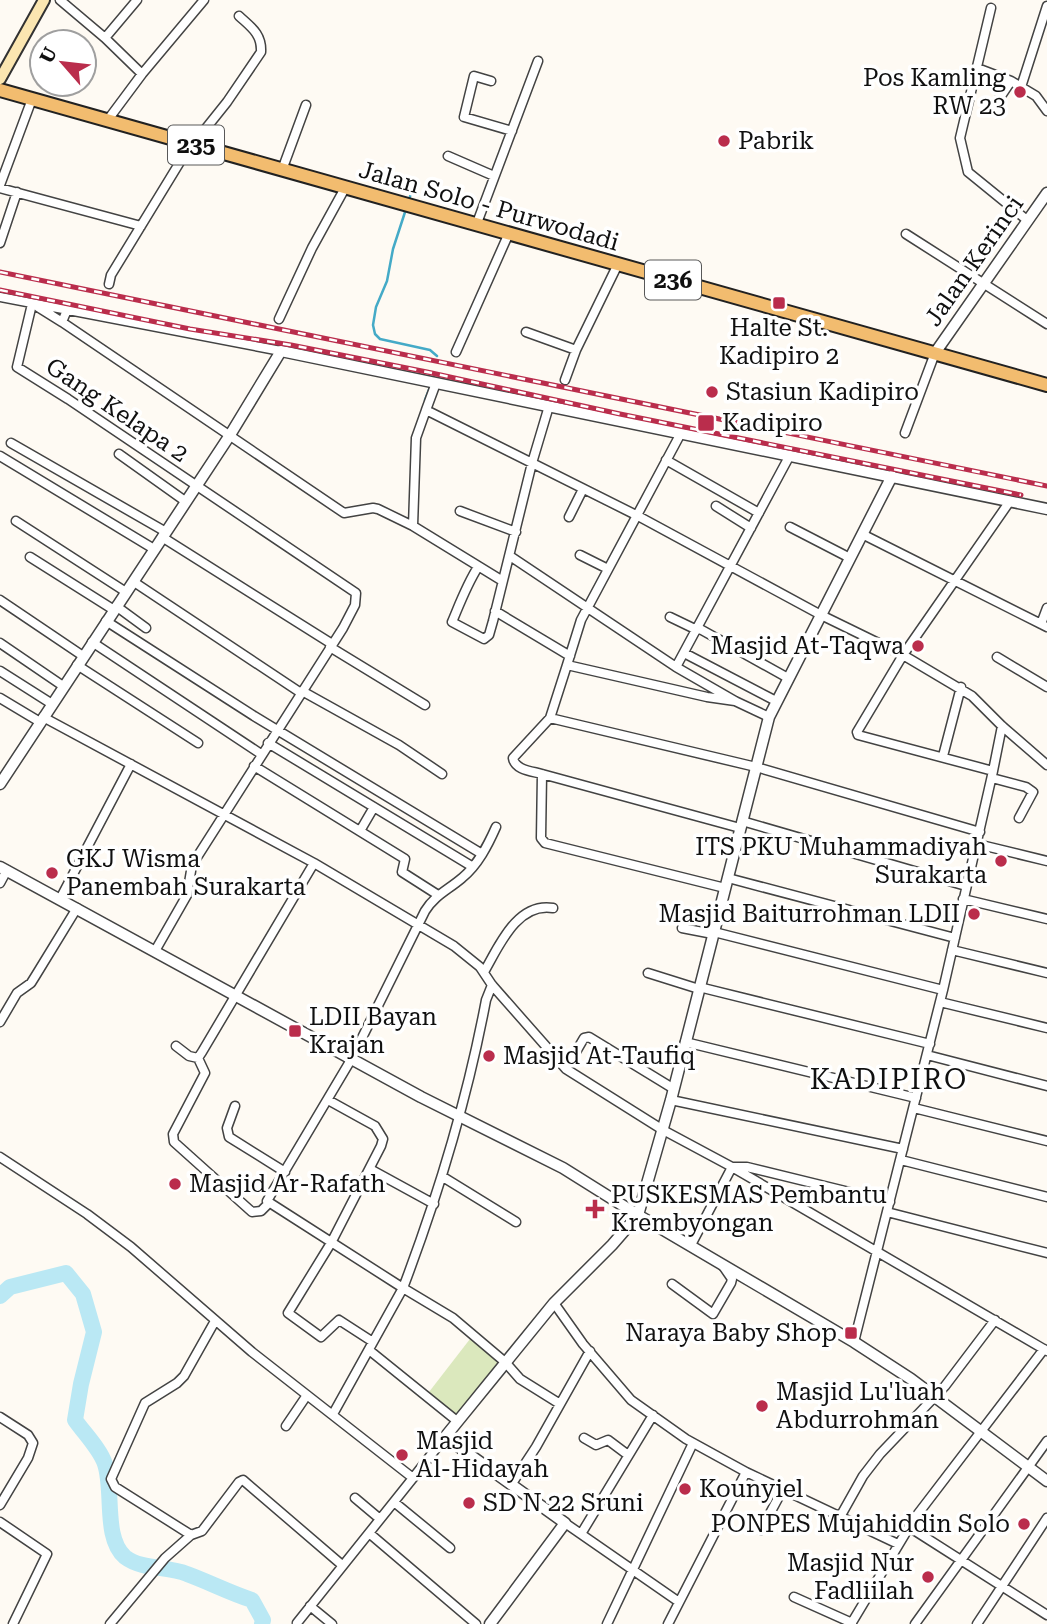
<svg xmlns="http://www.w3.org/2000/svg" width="1047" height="1624" font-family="'Roboto Serif',serif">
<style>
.green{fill:#dbe8bd}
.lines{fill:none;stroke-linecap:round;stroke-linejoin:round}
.stream{stroke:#44aac7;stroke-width:2.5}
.river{stroke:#bae8f4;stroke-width:16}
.minor-casing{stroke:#434343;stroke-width:11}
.tertiary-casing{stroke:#434343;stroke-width:13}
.secondary-casing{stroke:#323232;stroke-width:14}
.primary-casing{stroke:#212121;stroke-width:16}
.minor{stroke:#fff;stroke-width:8}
.tertiary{stroke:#fff;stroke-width:10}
.secondary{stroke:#fbe6b1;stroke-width:10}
.primary{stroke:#f2bc6f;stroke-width:12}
.rail-casing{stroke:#ba2d4c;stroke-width:5}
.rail{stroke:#fff;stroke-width:2.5;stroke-dasharray:8;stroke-linecap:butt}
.poi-dot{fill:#ba2d4c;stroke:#fff;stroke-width:2.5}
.labels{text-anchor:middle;stroke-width:7;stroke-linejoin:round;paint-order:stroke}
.shield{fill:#fff;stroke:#585858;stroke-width:2}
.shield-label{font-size:23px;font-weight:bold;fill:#101010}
.poi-label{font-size:24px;fill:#101010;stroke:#fff;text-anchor:start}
.street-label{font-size:24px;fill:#101010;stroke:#fff}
.quarter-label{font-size:28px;letter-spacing:2px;fill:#101010;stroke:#fff}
</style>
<rect width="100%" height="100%" fill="#fefaf3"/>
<path class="green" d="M 470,1339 L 498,1362 L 456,1415 L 429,1392 Z"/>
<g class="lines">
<path class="stream" d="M 409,200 L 414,183
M 406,209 L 393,249 L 387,281 L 376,307 L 373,325 L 375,334 L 380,339 L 430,350 L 437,356
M 425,400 L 430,387"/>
<path class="river" d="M 0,1296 L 10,1287 L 66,1273 L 83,1294 L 94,1332 L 81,1384 L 75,1420 C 84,1433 100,1449 105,1464 C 114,1491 103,1538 125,1557 C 142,1570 168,1566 187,1574 C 209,1582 230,1593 252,1600 L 263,1620 L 262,1624"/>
<g class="minor-casing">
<path id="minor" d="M 60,0 L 105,38 L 142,74
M 1047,6 L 1021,87 L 1036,96 L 1047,111
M 991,8 L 960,138 L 968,172 L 1027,220
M 105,38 L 137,0
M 977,68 L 1011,81 L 1021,87
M 491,81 L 474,76 L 464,117 L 512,131
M 995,105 L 1011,81
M 107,121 L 142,74 L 204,0
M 448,156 L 494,176
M 282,170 L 306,105
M 0,185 L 32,99
M 0,188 L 141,226
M 477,223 L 538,61
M 906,234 L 1047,324
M 0,243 L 17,192
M 109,284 L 111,275 L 183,157 L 227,102 L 261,52 C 262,34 251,27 239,16
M 0,297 L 281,351
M 32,304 L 17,367 L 68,399 L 356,593 L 355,605 L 343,628 L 192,865 L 187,895 L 155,951
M 38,307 L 62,322
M 67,310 L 62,322 L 344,513 L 373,508 L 378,509 L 413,526 L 501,580
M 279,319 L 312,248 L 345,188
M 526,332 L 576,350
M 456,352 L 509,233
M 565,380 L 576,350 L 618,264
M 436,383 L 426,410 L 638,516 L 821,615 L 903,655 L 857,732 L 858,735 L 993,771 L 943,990 L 854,1342
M 905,433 L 935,353
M 11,443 L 166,532
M 119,454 L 185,501
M 0,456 L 154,549
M 666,460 L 759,513
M 1010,501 L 903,655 L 972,696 L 1002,726 L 1047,765
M 716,506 L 751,528
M 460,511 L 516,532
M 569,517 L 583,489
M 16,521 L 126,592
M 413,526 L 416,438 L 426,410
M 790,527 L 850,558
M 862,534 L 1047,627
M 162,537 L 332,644
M 580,555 L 608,569
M 510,556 L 676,667 L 790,455
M 30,557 L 114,610
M 478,567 C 467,584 460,603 452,622 L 484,639 L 489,635 L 493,621 L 532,463 L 549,406
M 134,582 L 301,693
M 0,600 L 83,656
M 116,606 L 146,628
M 495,611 L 570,656
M 670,617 L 697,630
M 106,621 L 254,716 L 482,854
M 1041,624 L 1047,608
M 700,629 L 788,678
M 92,642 L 261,754
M 0,643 L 63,686
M 330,647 L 425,705
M 686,654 L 776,701
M 997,657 L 1047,687
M 77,665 L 198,743
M 567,665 L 581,620 L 681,433
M 676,667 L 735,701 L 769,717
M 0,671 L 52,704
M 302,691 L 399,745 L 442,774
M 0,698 L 40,722
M 735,701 L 707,697 L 567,665 L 550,718 L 513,758 C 515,770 531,771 542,774 L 740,828
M 43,717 L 314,863 L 454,946 L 480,967 L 492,985 L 566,1069 L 663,1130 L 732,1167 L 747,1167 L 890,1202
M 550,718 L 756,767 L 980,832
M 268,743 L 473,867
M 943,756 L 961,687
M 254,766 L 405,859 L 402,872 L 438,895
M 993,771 L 1002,726
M 542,774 L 541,838 L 545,843 L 725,888
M 992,778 L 1026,787 L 1033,792 L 1019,818
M 742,821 L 966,886
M 360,831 L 374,807
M 977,844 L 1047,861
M 728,878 L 955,938
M 0,883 L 7,870
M 60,899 L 131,764
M 963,899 L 1047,919
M 682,928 L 713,934
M 714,932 L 943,990
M 952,950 L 1047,973
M 484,972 C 499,946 517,902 553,908
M 648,973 L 699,989
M 492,985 L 486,1000 C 467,1101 439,1193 403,1288 L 267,1201 L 352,1058 L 425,911 C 435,895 448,890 462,878 C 478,865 488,845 496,827
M 699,987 L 930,1044
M 940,1002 L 1047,1028
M 0,1022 L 17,993 L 31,983 L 36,975 L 77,908
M 685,1042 L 916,1098
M 176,1046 L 189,1056 L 198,1058 L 202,1052 L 314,863
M 927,1055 L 1047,1086
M 198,1058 L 205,1073 L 173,1134 L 174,1142 L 252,1212 L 261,1211 L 269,1203
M 566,1069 L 584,1038 L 589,1037 L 674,1089
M 328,1100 L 375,1126 L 383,1139 L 381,1146 L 331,1243 L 288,1313 L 321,1337 L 339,1320 L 373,1342
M 671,1100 L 903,1149
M 235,1106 L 227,1128 L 229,1137 L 285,1172
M 914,1108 L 1047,1141
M 0,1157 L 87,1214 L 131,1247 L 252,1352 L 413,1478 L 445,1437
M 901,1160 L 1047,1197
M 370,1169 L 434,1204
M 443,1177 L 516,1222
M 887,1212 L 1047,1253
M 691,1245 L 732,1167 L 1047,1351
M 672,1284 L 713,1314 L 731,1283 L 732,1279 L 723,1266
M 554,1303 L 583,1344 L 631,1400 L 686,1439 L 746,1472
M 369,1350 L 457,1421
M 333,1414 L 403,1288 L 453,1318 L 505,1362 L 520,1379 L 560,1404
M 0,1417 L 28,1435 L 33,1443 L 28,1458 L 0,1505
M 286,1426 L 307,1395
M 584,1438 L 596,1445 L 608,1440 L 628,1455
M 511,1485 L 536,1447 L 590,1351
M 355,1498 L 380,1519
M 394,1502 L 450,1548
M 840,1517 L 863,1476 L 880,1454 L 945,1386 L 995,1320
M 0,1522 L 47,1554 L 13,1624
M 565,1523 L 679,1602
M 909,1527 L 1047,1615
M 761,1530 L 783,1489
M 369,1533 L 476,1624
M 581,1534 L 653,1415
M 191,1535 L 115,1487 L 111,1479 L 145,1403 L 177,1383 L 184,1376 L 215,1321
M 794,1597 L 852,1623
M 310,1606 L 332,1624
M 297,1623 L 413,1478
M 110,1624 L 165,1558 L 191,1535 L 202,1531 L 239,1482 L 243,1480 L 342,1565
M 607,1624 L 693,1443
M 668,1624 L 746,1472 L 898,1544
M 851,1624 L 914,1519 L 1044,1349
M 915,1624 L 1047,1441
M 977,1624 L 1047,1518"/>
</g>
<g class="tertiary-casing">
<path id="tertiary" d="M 935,353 L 1047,193
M 0,784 L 230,435 L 281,351 L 1047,509
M 0,867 L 421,1097 L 563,1168 L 638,1215 L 854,1342 L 911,1379 L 1047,1481
M 490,1624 L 565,1523 L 445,1437 L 554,1303 L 612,1245 L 638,1215 L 671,1100 L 769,717 L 892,476"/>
</g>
<g class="secondary-casing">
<path id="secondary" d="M 0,79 L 44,0"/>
</g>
<g class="primary-casing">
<path id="primary" d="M 0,90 L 1047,385"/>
</g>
<use href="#minor" class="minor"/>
<use href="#tertiary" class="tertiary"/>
<use href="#secondary" class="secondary"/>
<use href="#primary" class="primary"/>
<g class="rail-casing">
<path id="rail" d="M 0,272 L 1047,486
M 0,290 L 190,329 L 291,345 L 427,372 L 620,414 L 1021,495"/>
</g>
<use href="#rail" class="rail"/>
</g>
<g class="poi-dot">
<circle cx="1020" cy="92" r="7"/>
<circle cx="724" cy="141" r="7"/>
<rect x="772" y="296" width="14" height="14" rx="3.5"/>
<circle cx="712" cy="392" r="7"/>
<rect x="697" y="414" width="18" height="18" rx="3.5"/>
<circle cx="918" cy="646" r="7"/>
<circle cx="1001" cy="861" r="7"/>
<circle cx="52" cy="873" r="7"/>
<circle cx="974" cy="914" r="7"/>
<rect x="288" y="1024" width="14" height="14" rx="3.5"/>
<circle cx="489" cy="1056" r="7"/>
<circle cx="175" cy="1184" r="7"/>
<path d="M591.5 1198.5h7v7h7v7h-7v7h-7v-7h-7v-7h7z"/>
<rect x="844" y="1326" width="14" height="14" rx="3.5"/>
<circle cx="762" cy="1406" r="7"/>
<circle cx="402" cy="1455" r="7"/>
<circle cx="685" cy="1489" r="7"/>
<circle cx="469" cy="1503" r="7"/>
<circle cx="1024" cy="1524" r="7"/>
<circle cx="928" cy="1577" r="7"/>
</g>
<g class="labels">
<g class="shield">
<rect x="168" y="125.5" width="56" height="39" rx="5"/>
<rect x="645" y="260.5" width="56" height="39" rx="5"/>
</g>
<g class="shield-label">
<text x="196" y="153">235</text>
<text x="673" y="288">236</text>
</g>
<g class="poi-label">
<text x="1006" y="86" text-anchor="end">Pos Kamling<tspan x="1006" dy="28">RW 23</tspan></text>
<text x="738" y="149">Pabrik</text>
<text x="779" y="336" text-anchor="middle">Halte St.<tspan x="779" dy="28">Kadipiro 2</tspan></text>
<text x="726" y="400">Stasiun Kadipiro</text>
<text x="722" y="431">Kadipiro</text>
<text x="904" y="654" text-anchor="end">Masjid At-Taqwa</text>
<text x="987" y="855" text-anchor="end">ITS PKU Muhammadiyah<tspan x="987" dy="28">Surakarta</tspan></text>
<text x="66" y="867">GKJ Wisma<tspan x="66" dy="28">Panembah Surakarta</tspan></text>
<text x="960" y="922" text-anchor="end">Masjid Baiturrohman LDII</text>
<text x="309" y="1025">LDII Bayan<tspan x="309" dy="28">Krajan</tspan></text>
<text x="503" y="1064">Masjid At-Taufiq</text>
<text x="189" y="1192">Masjid Ar-Rafath</text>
<text x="611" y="1203">PUSKESMAS Pembantu<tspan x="611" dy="28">Krembyongan</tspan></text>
<text x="837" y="1341" text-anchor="end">Naraya Baby Shop</text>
<text x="776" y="1400">Masjid Lu'luah<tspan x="776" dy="28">Abdurrohman</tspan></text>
<text x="416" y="1449">Masjid<tspan x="416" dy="28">Al-Hidayah</tspan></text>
<text x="699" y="1497">Kounyiel</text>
<text x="483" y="1511">SD N 22 Sruni</text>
<text x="1010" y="1532" text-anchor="end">PONPES Mujahiddin Solo</text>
<text x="914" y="1571" text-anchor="end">Masjid Nur<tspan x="914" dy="28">Fadliilah</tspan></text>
</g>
<g class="street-label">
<text transform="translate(489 206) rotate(16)" y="8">Jalan Solo - Purwodadi</text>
<text transform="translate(974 261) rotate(-55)" y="8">Jalan Kerinci</text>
<text transform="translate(117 410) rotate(34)" y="8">Gang Kelapa 2</text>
</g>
<g class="quarter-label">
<text x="889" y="1089">KADIPIRO</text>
</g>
</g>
<g transform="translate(63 63) rotate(298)"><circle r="33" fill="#ffffff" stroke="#9f9f9f" stroke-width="2"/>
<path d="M0-5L12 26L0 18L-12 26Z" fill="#ba2d4c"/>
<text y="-10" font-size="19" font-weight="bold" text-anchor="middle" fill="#101010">U</text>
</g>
</svg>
